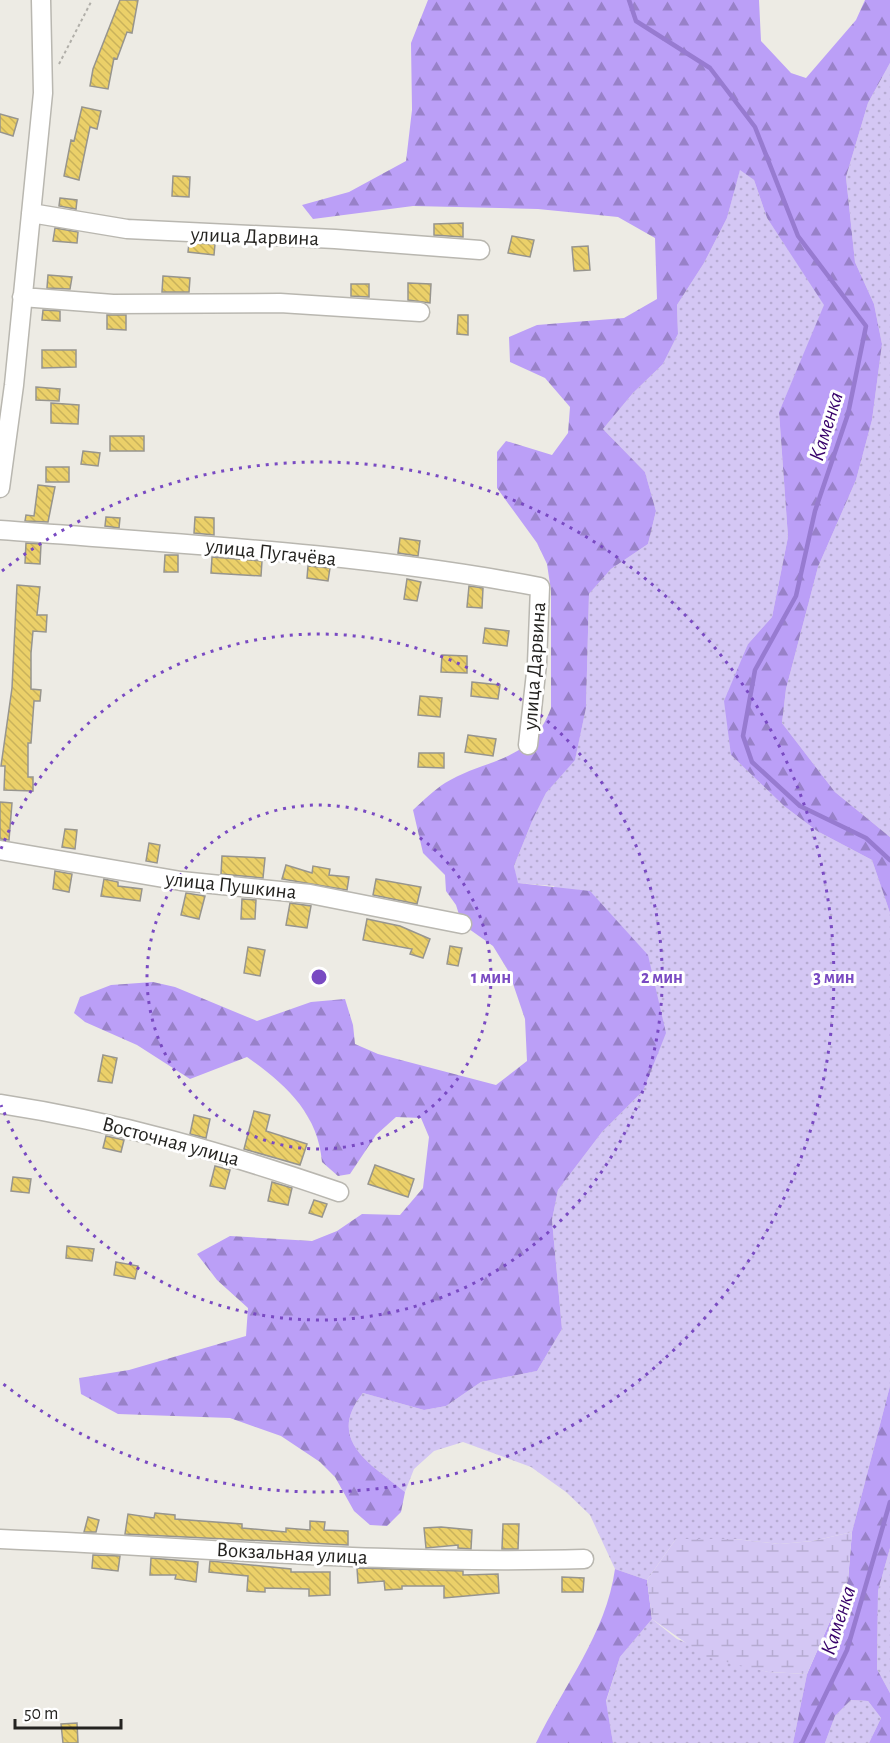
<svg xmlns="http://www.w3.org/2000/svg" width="890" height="1743" font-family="'Alegreya Sans',sans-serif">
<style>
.grass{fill:url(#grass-dots)}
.forest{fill:url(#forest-firs)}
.wetland{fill:url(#wetland-marsh)}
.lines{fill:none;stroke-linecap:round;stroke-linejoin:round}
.stream{stroke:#977bd0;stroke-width:4.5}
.building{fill:url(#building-back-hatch);stroke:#97958e;stroke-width:1.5}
.minor-casing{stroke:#b9b7b0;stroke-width:21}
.path{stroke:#b1afa9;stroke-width:2;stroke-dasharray:3 3;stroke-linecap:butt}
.minor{stroke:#fff;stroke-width:18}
.ring{fill:none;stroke:#794ac2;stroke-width:3;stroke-dasharray:3 6}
.labels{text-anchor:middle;stroke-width:6;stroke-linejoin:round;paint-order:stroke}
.street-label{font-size:21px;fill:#242320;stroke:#fff}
.water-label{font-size:22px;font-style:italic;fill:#37006a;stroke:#fff}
.centre{fill:#794ac2;stroke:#fff;stroke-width:3}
.ring-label{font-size:18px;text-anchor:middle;font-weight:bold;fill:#794ac2;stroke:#fff;stroke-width:6;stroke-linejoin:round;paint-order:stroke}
</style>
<defs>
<pattern id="grass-dots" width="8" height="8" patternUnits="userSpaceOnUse" patternTransform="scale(1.5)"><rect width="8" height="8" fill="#d4c7f4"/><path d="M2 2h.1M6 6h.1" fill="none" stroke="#b6abd1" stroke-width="1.8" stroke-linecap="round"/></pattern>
<pattern id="forest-firs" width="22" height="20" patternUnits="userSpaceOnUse" patternTransform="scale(1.5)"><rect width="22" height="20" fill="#bb9ff7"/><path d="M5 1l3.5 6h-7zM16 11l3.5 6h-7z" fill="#9881c8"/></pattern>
<pattern id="wetland-marsh" width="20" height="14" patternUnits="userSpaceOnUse" patternTransform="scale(1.5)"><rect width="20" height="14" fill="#d4c7f4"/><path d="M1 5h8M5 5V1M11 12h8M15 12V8" fill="none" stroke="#b6abd1"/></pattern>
<pattern id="building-back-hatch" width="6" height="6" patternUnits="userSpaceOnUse" patternTransform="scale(1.5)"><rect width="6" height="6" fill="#ebd069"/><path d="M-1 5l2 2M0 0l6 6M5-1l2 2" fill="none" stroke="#c9b25b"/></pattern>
</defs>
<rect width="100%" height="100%" fill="#edebe4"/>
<path class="grass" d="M 890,63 L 890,837 L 835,792 L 782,723 L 786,689 L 818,567 L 856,480 L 872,420 L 882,344 L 874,304 L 855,262 L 846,177 L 868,103 Z
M 740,169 L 754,180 L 767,218 L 825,305 L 779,412 L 788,537 L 772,617 L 748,644 L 731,755 L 784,806 L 817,831 L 872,860 L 890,913 L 890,1386 L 852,1532 L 813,1541 L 780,1544 L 734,1539 L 676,1539 L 647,1580 L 615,1569 L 590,1515 L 566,1492 L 531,1467 L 493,1453 L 463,1442 L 434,1451 L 414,1469 L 405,1492 C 371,1464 325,1440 363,1393 L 424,1410 L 446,1406 L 481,1382 L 537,1371 L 562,1329 L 552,1220 L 558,1190 L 602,1132 L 643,1091 L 554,886 L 517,883 L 514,866 L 533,819 L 546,793 L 575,759 L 586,708 L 589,594 L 611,569 L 648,544 L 656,511 L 645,472 L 603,429 L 633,393 L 663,364 L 678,334 L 677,305 L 704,263 L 727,218 Z
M 890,1548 L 890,1693 L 877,1669 L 878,1591 Z
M 652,1619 L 677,1639 L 738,1663 L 768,1672 L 807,1674 L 793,1743 L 613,1743 L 606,1702 L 620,1657 Z
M 851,1700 L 868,1701 L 881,1718 L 869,1743 L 825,1743 L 835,1716 Z"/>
<path class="forest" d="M 428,0 L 759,0 L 761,41 L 791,73 L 806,78 L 856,20 L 865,0 L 890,0 L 890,63 L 868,103 L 846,177 L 855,262 L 874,304 L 882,344 L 872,420 L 856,480 L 818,567 L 786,689 L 782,723 L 835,792 L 890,837 L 890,913 L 872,860 L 817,831 L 784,806 L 731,755 L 724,701 L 748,644 L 772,617 L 788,537 L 779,412 L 824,305 L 767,218 L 754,180 L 740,170 L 727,218 L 704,263 L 677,305 L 678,334 L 663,364 L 633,393 L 603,429 L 645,472 L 656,511 L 648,544 L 611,569 L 589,594 L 586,708 L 575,760 L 546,793 L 533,819 L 514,866 L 518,883 L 590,891 L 648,955 L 666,1033 L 643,1091 L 602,1132 L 558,1190 L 552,1220 L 562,1329 L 537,1371 L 481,1382 L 446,1406 L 424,1410 L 363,1393 C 325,1440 371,1464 405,1492 L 401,1512 L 387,1526 L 370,1525 L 354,1511 L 335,1477 L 320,1462 L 281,1436 L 230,1418 L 118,1414 L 81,1394 L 79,1378 L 129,1370 L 246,1336 L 248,1308 L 217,1280 L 197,1254 L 230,1236 L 312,1241 L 337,1231 L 362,1214 L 400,1215 L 423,1188 L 429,1137 L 421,1118 L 396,1117 L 376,1135 L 350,1174 L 338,1176 L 322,1162 C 318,1113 285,1084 247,1057 L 190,1079 L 137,1045 L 85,1022 L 74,1013 L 80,997 L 111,985 L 153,982 L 175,987 L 257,1021 L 311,1002 L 345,999 L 353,1025 L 355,1044 L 378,1054 L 496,1085 L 527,1061 L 525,1019 L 509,972 L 493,946 L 462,924 L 456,905 L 446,891 L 445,875 L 423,853 L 413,810 C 423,801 434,790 445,783 C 488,757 530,764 551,708 L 551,591 L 547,564 L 537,543 L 497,488 L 497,452 L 506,441 L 552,455 L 568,433 L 570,407 L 545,378 L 510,362 L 509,337 L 537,325 L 624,318 L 657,299 L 655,238 L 618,217 L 538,209 L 413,206 L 313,219 L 302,205 L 349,192 L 406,161 L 412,110 L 411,43 Z
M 890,1386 L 890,1548 L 878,1591 L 877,1669 L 890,1693 L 890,1743 L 869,1743 L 881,1718 L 868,1701 L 851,1700 L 835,1716 L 825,1743 L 793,1743 L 807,1674 L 848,1580 L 852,1532 Z
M 615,1569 L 647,1580 L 652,1619 L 620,1657 L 606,1701 L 613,1743 L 536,1743 C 564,1685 606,1634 615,1569 Z"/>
<path class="wetland" d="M 852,1532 L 848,1580 L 807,1674 L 768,1672 L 706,1657 L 652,1619 L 647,1580 L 676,1539 L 734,1539 L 780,1544 L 813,1541 Z"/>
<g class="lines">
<path class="stream" d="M 629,0 L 636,21 L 710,68 L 755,127 L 798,236 L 866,326 L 848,414 L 815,511 L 796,596 L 755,670 L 743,736 L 752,762 L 800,806 L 866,838 L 890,860
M 802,1743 L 847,1650 L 890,1502"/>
</g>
<path class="building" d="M 120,0 L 138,0 L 132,33 L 127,32 L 117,59 L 114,58 L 108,89 L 90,86 L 93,69 Z
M 82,107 L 101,111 L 97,129 L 90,127 L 79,180 L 64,176 L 71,140 L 74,141 Z
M 0,114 L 18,119 L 13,136 L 0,132 Z
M 173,176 L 190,177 L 189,197 L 172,196 Z
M 60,198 L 77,200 L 76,209 L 59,206 Z
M 463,223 L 463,237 L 434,235 L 434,224 Z
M 55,228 L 78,232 L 77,243 L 53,241 Z
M 512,236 L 534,240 L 530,257 L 508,253 Z
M 189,243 L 215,244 L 214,255 L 188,252 Z
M 588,246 L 590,270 L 574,271 L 572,247 Z
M 48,275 L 72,277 L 70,289 L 47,288 Z
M 163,276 L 190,278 L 189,292 L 162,292 Z
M 408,283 L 431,284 L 430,303 L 408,300 Z
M 351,284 L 369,284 L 369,297 L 351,296 Z
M 43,310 L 60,311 L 60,321 L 42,320 Z
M 107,315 L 126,315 L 126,330 L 107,329 Z
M 458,315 L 468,315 L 468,335 L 457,334 Z
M 42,350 L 76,350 L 76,367 L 42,368 Z
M 36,387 L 60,389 L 59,401 L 36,400 Z
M 51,403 L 79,405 L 78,424 L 51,423 Z
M 110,436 L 144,436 L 144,451 L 110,451 Z
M 83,451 L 100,453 L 98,466 L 81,464 Z
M 46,467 L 69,467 L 69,482 L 46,482 Z
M 38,485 L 55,487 L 48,522 L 25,521 L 26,515 L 34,516 Z
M 106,517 L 120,518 L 119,528 L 105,526 Z
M 195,517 L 214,518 L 214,535 L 194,533 Z
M 400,538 L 420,541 L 418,556 L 398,553 Z
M 26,543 L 41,544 L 40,564 L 25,563 Z
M 165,555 L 178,555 L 178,572 L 164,572 Z
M 212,557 L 262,561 L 261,576 L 211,573 Z
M 308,566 L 330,568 L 328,581 L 307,578 Z
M 407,579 L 421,582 L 417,601 L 404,599 Z
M 17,585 L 40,587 L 37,615 L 47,615 L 46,632 L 33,631 L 31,653 L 31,689 L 41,690 L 40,701 L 34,701 L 31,743 L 28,743 L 28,777 L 33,777 L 33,791 L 4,790 L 5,766 L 1,766 L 12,688 Z
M 469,586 L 483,588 L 482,608 L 467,607 Z
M 485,628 L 509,631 L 507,646 L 483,643 Z
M 442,655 L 467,656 L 467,673 L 441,672 Z
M 472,682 L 500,685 L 498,699 L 471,696 Z
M 420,696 L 442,698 L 440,717 L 418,715 Z
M 468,735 L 496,739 L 493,756 L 465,752 Z
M 419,753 L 444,753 L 444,768 L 418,767 Z
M 0,802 L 12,803 L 9,840 L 0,839 Z
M 65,829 L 77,830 L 75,849 L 62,847 Z
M 149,843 L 160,845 L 157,863 L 146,861 Z
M 222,856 L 265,858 L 263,878 L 221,874 Z
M 286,865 L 312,873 L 313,866 L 330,869 L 329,875 L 349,877 L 347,890 L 282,879 Z
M 55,871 L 72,874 L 69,892 L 53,889 Z
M 104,879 L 118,882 L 118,886 L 142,889 L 140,901 L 101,896 Z
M 376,879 L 421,887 L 417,904 L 373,895 Z
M 186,893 L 205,896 L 199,919 L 181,915 Z
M 242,899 L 256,900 L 255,919 L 241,919 Z
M 290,903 L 311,906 L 307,928 L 286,925 Z
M 367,919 L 400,926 L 430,939 L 423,958 L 410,954 L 412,949 L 363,940 Z
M 450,946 L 462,948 L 458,966 L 447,964 Z
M 248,947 L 265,950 L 260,976 L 244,973 Z
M 103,1055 L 117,1058 L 112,1083 L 98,1081 Z
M 254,1111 L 270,1115 L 266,1131 L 307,1144 L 300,1165 L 244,1149 Z
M 194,1115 L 210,1119 L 206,1138 L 190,1134 Z
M 106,1136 L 124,1140 L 121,1152 L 103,1148 Z
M 375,1165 L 414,1179 L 408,1197 L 368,1184 Z
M 215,1166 L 230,1170 L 225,1189 L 210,1186 Z
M 13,1177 L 31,1179 L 29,1193 L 11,1191 Z
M 272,1182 L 292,1188 L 288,1205 L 268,1201 Z
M 314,1200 L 327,1204 L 322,1217 L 309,1213 Z
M 67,1246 L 94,1249 L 92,1261 L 66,1258 Z
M 116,1262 L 138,1266 L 135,1279 L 114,1275 Z
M 155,1513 L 175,1515 L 175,1519 L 242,1524 L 242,1528 L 286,1532 L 286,1528 L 310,1530 L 310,1521 L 325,1522 L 324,1530 L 348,1531 L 348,1545 L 125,1534 L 128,1514 L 154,1518 Z
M 88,1517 L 99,1520 L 96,1532 L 84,1532 Z
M 503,1524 L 519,1524 L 518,1549 L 502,1549 Z
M 441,1527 L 472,1530 L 471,1549 L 458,1548 L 458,1545 L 426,1548 L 424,1528 Z
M 93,1555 L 120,1556 L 118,1571 L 92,1568 Z
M 151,1558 L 198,1562 L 196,1582 L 175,1579 L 176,1575 L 150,1575 Z
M 210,1561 L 291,1569 L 291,1572 L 330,1572 L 330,1595 L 309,1596 L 309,1589 L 265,1588 L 265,1592 L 247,1591 L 248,1576 L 209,1572 Z
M 357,1568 L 463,1571 L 463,1575 L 498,1574 L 499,1593 L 444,1598 L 444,1586 L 402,1586 L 402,1589 L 385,1590 L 384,1581 L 358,1583 Z
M 562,1577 L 584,1578 L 583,1592 L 562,1592 Z
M 77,1723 L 78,1743 L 63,1743 L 61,1724 Z"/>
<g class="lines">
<g class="minor-casing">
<path id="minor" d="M 31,213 L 127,229 L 335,239 L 480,250
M 22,297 L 113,304 L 280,303 L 420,312
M 0,488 L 14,385 L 43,93 L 41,0
M 0,530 C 181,544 362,553 540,587 L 537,664 L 528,745
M 0,850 L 181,881 L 310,894 L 462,924
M 0,1104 C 118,1122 226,1153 339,1192
M 0,1539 C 194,1547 389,1565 584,1559"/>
</g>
<path class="path" d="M 59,64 L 92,0"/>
<use href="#minor" class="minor"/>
</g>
<g class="ring">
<circle cx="319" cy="977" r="172"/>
<path d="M1 849A343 343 0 1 1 1 1105"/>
<path d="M2 571A515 515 0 1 1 2 1383"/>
</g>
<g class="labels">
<g class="street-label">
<text transform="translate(255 236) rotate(2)" y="7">улица Дарвина</text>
<text transform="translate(271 552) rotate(6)" y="7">улица Пугачёва</text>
<text transform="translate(534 666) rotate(-86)" y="7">улица Дарвина</text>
<text transform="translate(231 885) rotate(6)" y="7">улица Пушкина</text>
<text transform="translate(171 1141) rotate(15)" y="7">Восточная улица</text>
<text transform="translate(292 1553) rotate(3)" y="7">Вокзальная улица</text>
</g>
<g class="water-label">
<text transform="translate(825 426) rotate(-73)" y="8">Каменка</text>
<text transform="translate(837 1620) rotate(-72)" y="8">Каменка</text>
</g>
</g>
<circle cx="319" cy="977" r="9" class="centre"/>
<g class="ring-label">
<text x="491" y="983">1 мин</text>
<text x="662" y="983">2 мин</text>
<text x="834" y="983">3 мин</text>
</g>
<path d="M15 1719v9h106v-9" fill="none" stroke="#242320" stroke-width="3"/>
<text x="24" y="1719" font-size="18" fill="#242320" stroke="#ffffff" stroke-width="4.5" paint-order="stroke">50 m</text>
</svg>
